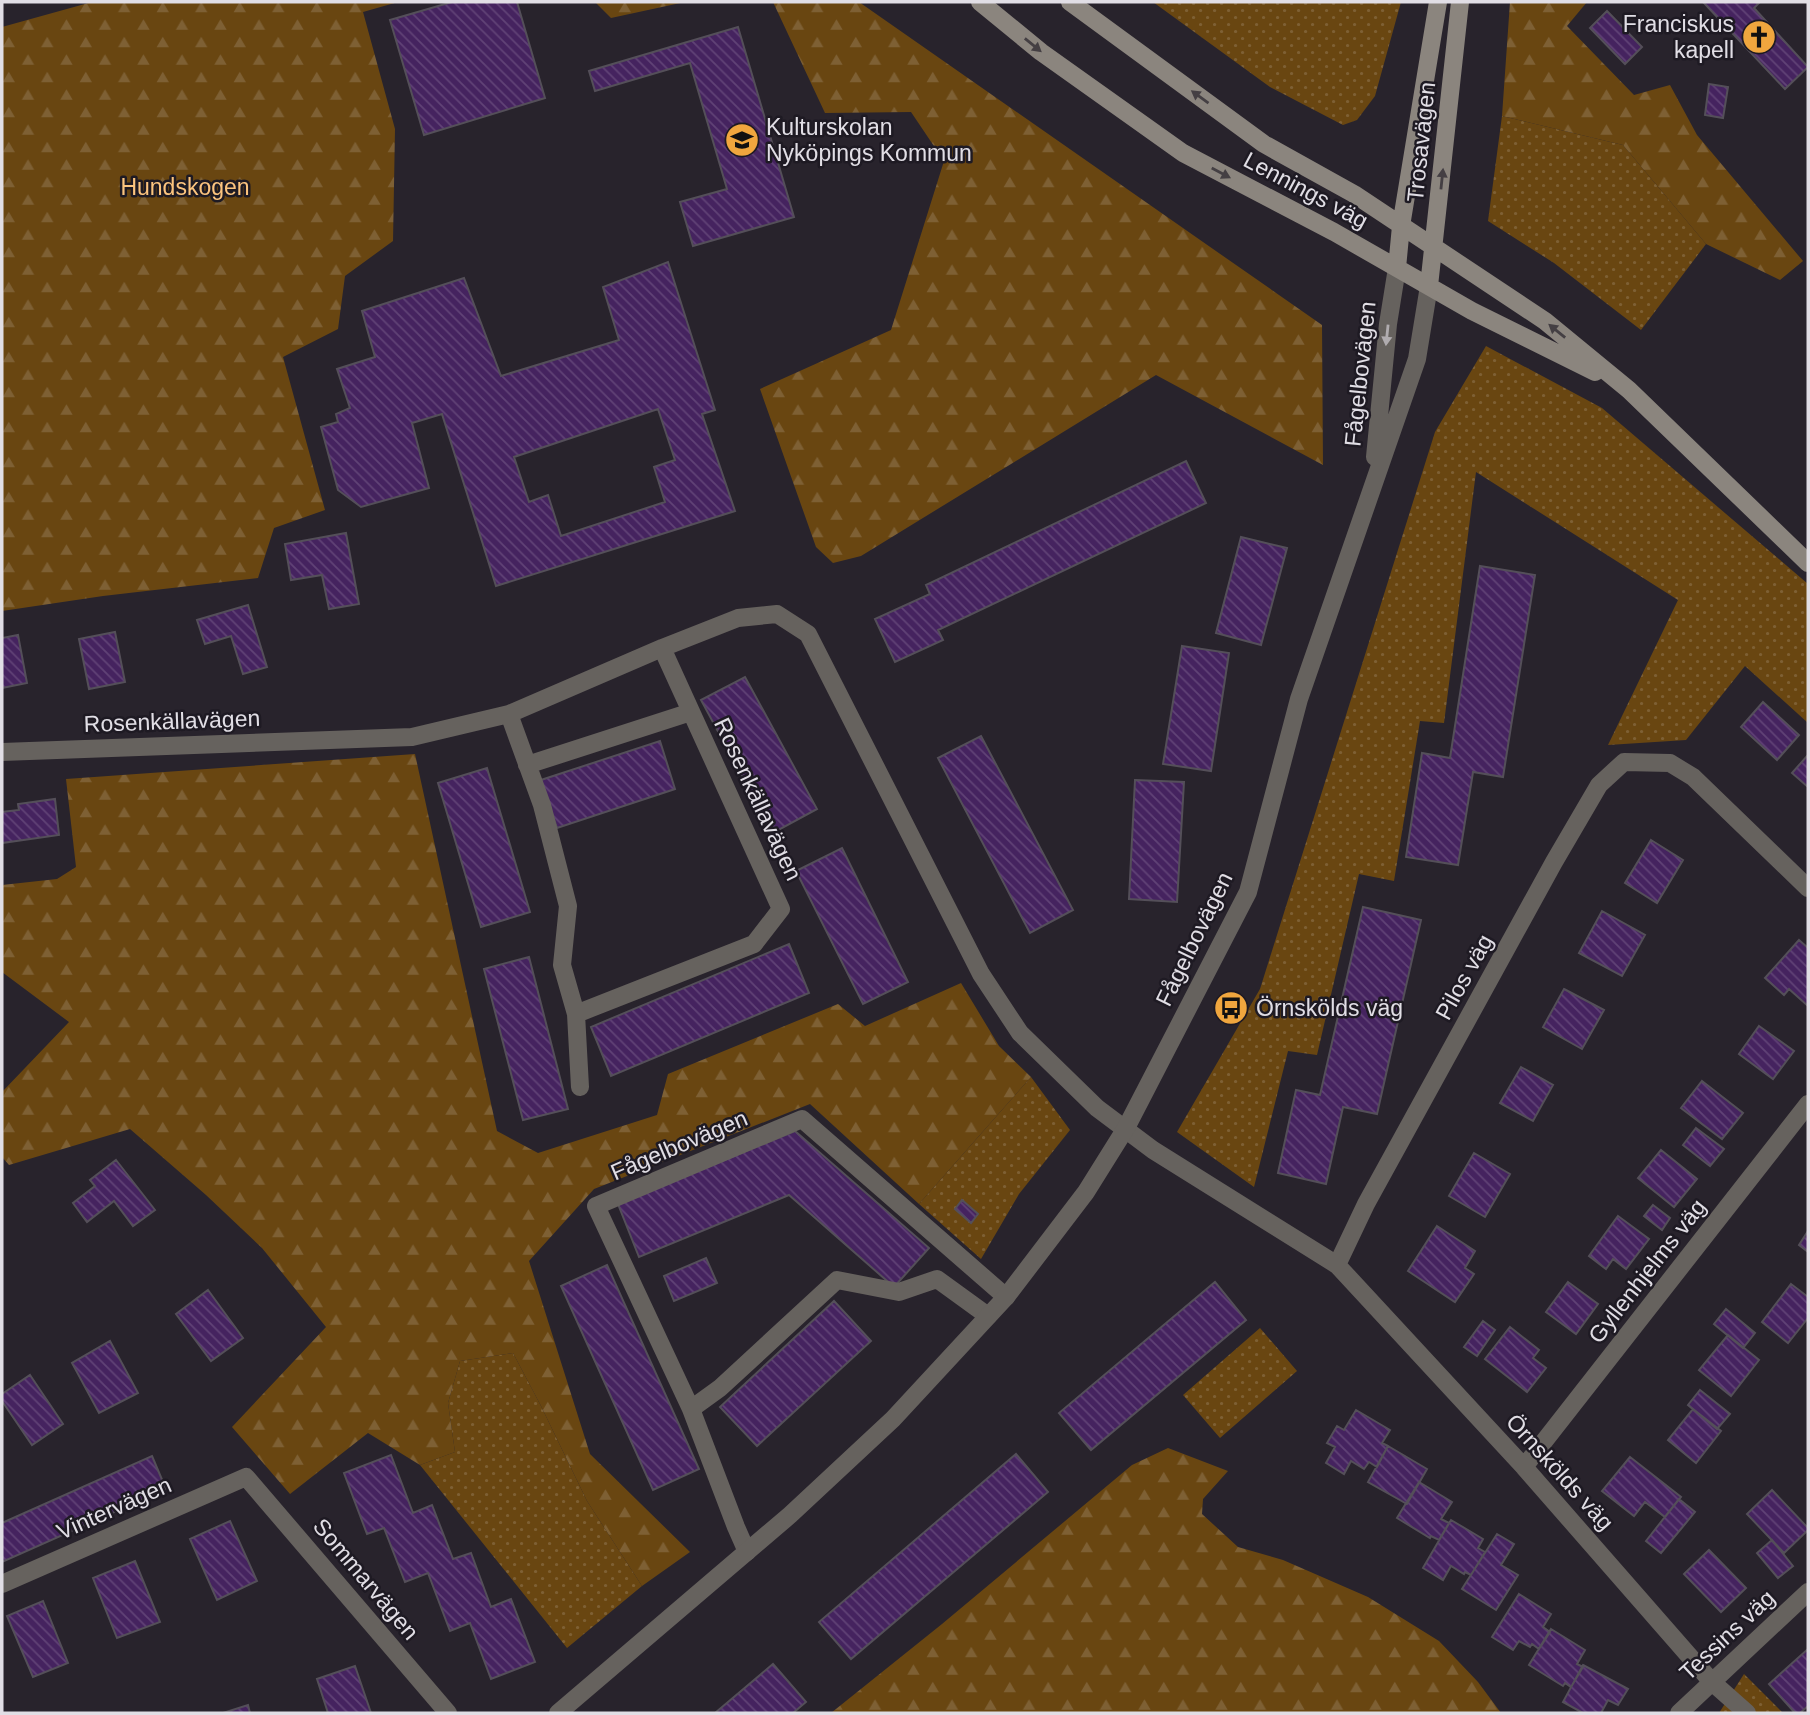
<svg xmlns="http://www.w3.org/2000/svg" width="1810" height="1715" font-family="Helvetica,sans-serif">
<style>
.grass{fill:url(#grass-dots)}
.forest{fill:url(#forest-firs)}
.building{fill:url(#building-back-hatch);stroke:#544f59;stroke-width:2;fill-rule:evenodd}
.lines{fill:none;stroke-linecap:round;stroke-linejoin:round}
.minor{stroke:#66625e;stroke-width:18}
.tertiary{stroke:#66625e;stroke-width:18}
.secondary{stroke:#8b857e;stroke-width:18}
.oneway{fill:#443f43}
.oneway2{fill:#b0acaf}
.labels{text-anchor:middle;stroke-width:5;stroke-linejoin:round;paint-order:stroke}
.poi-label{font-size:23px;fill:#e1dee5;stroke:#1e1a23;text-anchor:start}
.street-label{font-size:23px;fill:#e1dee5;stroke:#1e1a23}
.park-label{font-size:23px;fill:#fcc47e;stroke:#1e1a23}
</style>
<defs>
<pattern id="grass-dots" width="8" height="8" patternUnits="userSpaceOnUse" patternTransform="scale(1.75)"><rect width="8" height="8" fill="#694611"/><path d="M2 2h.1M6 6h.1" fill="none" stroke="#7e6034" stroke-width="1.8" stroke-linecap="round"/></pattern>
<pattern id="forest-firs" width="22" height="20" patternUnits="userSpaceOnUse" patternTransform="scale(1.75)"><rect width="22" height="20" fill="#694611"/><path d="M5 1l3.5 6h-7zM16 11l3.5 6h-7z" fill="#7e6034"/></pattern>
<pattern id="building-back-hatch" width="6" height="6" patternUnits="userSpaceOnUse" patternTransform="scale(1.75)"><rect width="6" height="6" fill="#45235f"/><path d="M-1 5l2 2M0 0l6 6M5-1l2 2" fill="none" stroke="#604276"/></pattern>
</defs>
<rect width="100%" height="100%" fill="#28232c"/>
<path class="grass" d="M 1153,2 L 1401,2 L 1375,96 L 1357,120 L 1343,125 L 1270,87 Z
M 1502,116 L 1623,145 L 1706,244 L 1641,330 L 1554,263 L 1488,221 Z
M 1486,346 L 1602,408 L 1808,584 L 1808,723 L 1745,666 L 1686,740 L 1608,745 L 1678,600 L 1476,472 L 1444,723 L 1420,721 L 1394,881 L 1359,874 L 1317,1055 L 1288,1051 L 1254,1187 L 1177,1132 L 1260,989 L 1435,432 Z
M 1031,1077 L 1070,1130 L 1019,1194 L 981,1259 L 919,1204 Z
M 1260,1328 L 1297,1371 L 1220,1438 L 1183,1395 Z
M 513,1353 L 541,1406 L 587,1501 L 642,1586 L 567,1648 L 420,1465 L 455,1452 L 448,1403 L 460,1361 Z
M 1744,1674 L 1783,1713 L 1719,1713 Z"/>
<path class="forest" d="M 92,2 L 398,2 L 363,12 L 395,129 L 393,241 L 345,276 L 338,329 L 283,357 L 325,510 L 274,528 L 258,578 L 103,596 L 2,611 L 2,27 Z
M 595,2 L 685,2 L 611,18 Z
M 773,2 L 859,2 L 1322,325 L 1323,465 L 1156,375 L 861,556 L 833,563 L 816,547 L 760,389 L 891,330 L 944,161 L 911,112 L 825,113 Z
M 1510,2 L 1587,2 L 1567,26 L 1634,95 L 1670,85 L 1697,135 L 1803,261 L 1780,280 L 1706,244 L 1623,145 L 1502,116 Z
M 415,754 L 497,1131 L 538,1153 L 657,1115 L 668,1074 L 838,1004 L 865,1026 L 961,983 L 999,1046 L 1031,1077 L 919,1204 L 810,1104 L 594,1189 L 529,1261 L 590,1454 L 690,1552 L 642,1586 L 587,1501 L 541,1406 L 513,1353 L 460,1361 L 448,1403 L 455,1452 L 420,1465 L 368,1433 L 290,1494 L 232,1427 L 326,1327 L 262,1248 L 206,1195 L 130,1129 L 9,1165 L 2,1157 L 2,1092 L 69,1022 L 2,972 L 2,885 L 57,879 L 76,867 L 66,779 Z
M 1168,1448 L 1228,1471 L 1203,1499 L 1202,1514 L 1238,1547 L 1283,1560 L 1368,1597 L 1439,1641 L 1478,1682 L 1501,1713 L 831,1713 L 942,1624 L 1132,1465 Z"/>
<path class="building" d="M 452,2 L 517,2 L 545,98 L 424,135 L 390,20 Z
M 1703,2 L 1760,2 L 1754,8 L 1808,67 L 1785,89 Z
M 1607,11 L 1642,47 L 1625,64 L 1590,28 Z
M 738,27 L 794,217 L 693,246 L 680,202 L 727,189 L 690,63 L 595,91 L 589,71 Z
M 1709,84 L 1728,87 L 1723,118 L 1705,115 Z
M 668,262 L 715,410 L 702,414 L 735,511 L 496,586 L 442,414 L 412,423 L 429,488 L 361,507 L 338,490 L 321,427 L 338,422 L 336,414 L 350,408 L 337,369 L 375,357 L 362,311 L 464,278 L 501,376 L 619,340 L 603,287 ZM 658,409 L 675,460 L 654,467 L 665,502 L 561,536 L 548,495 L 529,502 L 514,457 Z
M 1186,461 L 1206,503 L 938,630 L 943,640 L 895,662 L 875,619 L 930,594 L 926,585 Z
M 346,533 L 359,604 L 329,609 L 322,575 L 291,580 L 285,544 Z
M 1241,537 L 1287,548 L 1261,645 L 1216,633 Z
M 1480,566 L 1535,575 L 1503,777 L 1473,772 L 1458,865 L 1406,857 L 1422,753 L 1450,758 Z
M 248,605 L 267,667 L 243,674 L 231,636 L 205,644 L 197,620 Z
M 115,632 L 125,682 L 89,689 L 79,639 Z
M 18,635 L 27,683 L 2,688 L 2,638 Z
M 1182,646 L 1229,653 L 1211,771 L 1163,764 Z
M 745,677 L 817,809 L 773,833 L 701,700 Z
M 1763,702 L 1799,735 L 1777,760 L 1741,727 Z
M 981,736 L 1073,910 L 1030,933 L 938,758 Z
M 660,741 L 675,789 L 557,828 L 541,780 Z
M 1808,755 L 1808,787 L 1792,773 Z
M 487,768 L 530,912 L 481,927 L 438,783 Z
M 1135,780 L 1184,782 L 1177,902 L 1129,899 Z
M 55,799 L 59,835 L 2,843 L 2,812 L 19,810 L 18,804 Z
M 1651,840 L 1683,860 L 1657,903 L 1625,883 Z
M 842,848 L 908,982 L 863,1004 L 796,871 Z
M 1363,907 L 1421,920 L 1377,1114 L 1343,1107 L 1326,1184 L 1278,1173 L 1296,1090 L 1320,1095 Z
M 1602,911 L 1645,935 L 1622,976 L 1579,953 Z
M 1799,940 L 1808,948 L 1808,1006 L 1789,989 L 1784,995 L 1765,978 Z
M 789,944 L 809,993 L 611,1076 L 591,1027 Z
M 529,957 L 568,1109 L 523,1120 L 484,969 Z
M 1564,989 L 1604,1010 L 1582,1049 L 1543,1027 Z
M 1759,1026 L 1794,1051 L 1773,1079 L 1739,1054 Z
M 1521,1067 L 1553,1085 L 1533,1121 L 1500,1103 Z
M 1702,1081 L 1743,1113 L 1722,1139 L 1681,1108 Z
M 1696,1128 L 1724,1149 L 1710,1166 L 1683,1145 Z
M 795,1131 L 929,1248 L 894,1287 L 789,1195 L 639,1257 L 618,1204 Z
M 1661,1150 L 1697,1179 L 1674,1207 L 1638,1178 Z
M 1474,1153 L 1510,1174 L 1485,1217 L 1449,1196 Z
M 116,1160 L 155,1210 L 133,1226 L 114,1201 L 87,1222 L 73,1203 L 95,1186 L 90,1180 Z
M 962,1200 L 978,1214 L 971,1223 L 955,1209 Z
M 1653,1205 L 1670,1218 L 1662,1230 L 1644,1216 Z
M 1618,1216 L 1649,1239 L 1626,1269 L 1613,1259 L 1606,1269 L 1589,1256 Z
M 1437,1226 L 1475,1251 L 1465,1268 L 1474,1274 L 1455,1302 L 1408,1271 Z
M 1808,1231 L 1808,1252 L 1799,1245 Z
M 706,1258 L 717,1283 L 674,1301 L 664,1276 Z
M 607,1265 L 699,1469 L 653,1490 L 561,1286 Z
M 1215,1282 L 1246,1320 L 1091,1450 L 1059,1413 Z
M 1568,1282 L 1598,1304 L 1576,1334 L 1546,1312 Z
M 1791,1284 L 1808,1297 L 1808,1318 L 1788,1343 L 1762,1322 Z
M 208,1290 L 243,1338 L 211,1361 L 176,1314 Z
M 834,1301 L 871,1341 L 757,1446 L 720,1407 Z
M 1726,1309 L 1755,1333 L 1743,1348 L 1714,1324 Z
M 1483,1321 L 1495,1330 L 1477,1356 L 1464,1347 Z
M 1510,1327 L 1539,1350 L 1533,1358 L 1546,1368 L 1527,1392 L 1485,1359 Z
M 1728,1335 L 1759,1360 L 1731,1396 L 1699,1370 Z
M 110,1341 L 138,1393 L 99,1413 L 72,1363 Z
M 30,1375 L 63,1424 L 32,1445 L 2,1401 L 2,1394 Z
M 1700,1390 L 1730,1414 L 1717,1429 L 1688,1405 Z
M 1693,1409 L 1721,1431 L 1696,1463 L 1668,1440 Z
M 1356,1410 L 1390,1430 L 1382,1443 L 1388,1446 L 1377,1467 L 1369,1462 L 1364,1469 L 1351,1461 L 1344,1474 L 1326,1463 L 1335,1447 L 1327,1443 L 1337,1426 L 1344,1430 Z
M 1388,1446 L 1427,1469 L 1407,1504 L 1368,1482 Z
M 1016,1454 L 1048,1492 L 851,1659 L 819,1622 Z
M 391,1455 L 413,1513 L 432,1505 L 453,1559 L 471,1553 L 491,1607 L 511,1599 L 535,1662 L 491,1679 L 470,1623 L 450,1631 L 428,1573 L 405,1582 L 384,1528 L 367,1534 L 344,1473 Z
M 152,1456 L 166,1489 L 2,1562 L 2,1523 Z
M 1630,1457 L 1681,1497 L 1665,1517 L 1645,1502 L 1634,1516 L 1602,1491 Z
M 1419,1482 L 1452,1502 L 1441,1519 L 1449,1523 L 1439,1540 L 1431,1536 L 1430,1538 L 1397,1518 Z
M 1772,1490 L 1808,1528 L 1808,1530 L 1784,1553 L 1747,1514 Z
M 1679,1499 L 1695,1512 L 1661,1553 L 1646,1541 Z
M 1451,1520 L 1483,1539 L 1478,1548 L 1485,1552 L 1471,1575 L 1465,1572 L 1464,1574 L 1451,1566 L 1443,1580 L 1423,1568 Z
M 230,1521 L 257,1581 L 217,1600 L 190,1539 Z
M 1497,1534 L 1514,1544 L 1501,1565 L 1518,1575 L 1496,1610 L 1462,1589 Z
M 1772,1540 L 1793,1566 L 1778,1578 L 1757,1553 Z
M 1709,1550 L 1746,1588 L 1721,1612 L 1684,1574 Z
M 135,1561 L 160,1622 L 117,1638 L 93,1578 Z
M 1519,1594 L 1551,1614 L 1543,1627 L 1550,1632 L 1539,1649 L 1532,1644 L 1530,1647 L 1519,1641 L 1513,1650 L 1492,1637 Z
M 43,1601 L 68,1663 L 33,1677 L 7,1616 Z
M 1551,1629 L 1585,1650 L 1577,1664 L 1583,1667 L 1571,1687 L 1565,1683 L 1563,1686 L 1529,1665 Z
M 1808,1649 L 1808,1706 L 1800,1713 L 1795,1713 L 1769,1684 Z
M 773,1664 L 806,1702 L 793,1713 L 715,1713 Z
M 1583,1665 L 1628,1689 L 1618,1705 L 1608,1700 L 1601,1713 L 1583,1713 L 1563,1702 Z
M 355,1666 L 371,1713 L 328,1713 L 317,1679 Z
M 248,1705 L 250,1713 L 223,1713 Z"/>
<g class="lines">
<path class="minor" d="M 509,714 L 542,805 L 568,906 L 562,965 L 576,1014 L 580,1087
M 2,752 L 412,737 L 509,714 L 662,648 L 738,618 L 777,614 L 808,634 L 981,974 L 1020,1033 L 1097,1108 L 1153,1150 L 1337,1265 L 1524,1467 L 1712,1682 L 1747,1713
M 527,765 L 691,712
M 576,1014 L 754,944 L 781,909 L 662,648
M 1337,1265 L 1366,1204 L 1554,862 L 1599,785 L 1624,762 L 1670,763 L 1693,777 L 1808,888
M 691,1409 L 720,1388 L 837,1280 L 899,1292 L 937,1279 L 988,1316
M 1524,1467 L 1808,1104
M 747,1552 L 736,1527 L 691,1409 L 596,1206 L 802,1119 L 1006,1297
M 2,1584 L 246,1477 L 448,1713
M 1679,1713 L 1808,1592"/>
<path class="tertiary" d="M 1375,457 L 1388,324 L 1397,268
M 558,1713 L 790,1515 L 893,1419 L 1006,1297 L 1086,1192 L 1126,1128 L 1248,892 L 1299,699 L 1417,359 L 1429,286"/>
<path class="secondary" d="M 980,2 L 1041,52 L 1183,153 L 1334,232 L 1472,311 L 1595,372
M 1070,2 L 1264,144 L 1354,194 L 1545,321 L 1629,390 L 1808,563
M 1397,268 L 1401,226 L 1438,2
M 1429,286 L 1460,2"/>
</g>
<defs><path id="oneway-solid" d="M-6-.8H1V-3.2L6.5 0L1 3.2V.8H-6Z" transform="scale(1.75)"/></defs>
<g class="oneway">
<use href="#oneway-solid" transform="translate(1033 45) rotate(39)"/>
<use href="#oneway-solid" transform="translate(1200 97) rotate(-144)"/>
<use href="#oneway-solid" transform="translate(1221 173) rotate(28)"/>
<use href="#oneway-solid" transform="translate(1442 179) rotate(-84)"/>
<use href="#oneway-solid" transform="translate(1557 331) rotate(-141)"/>
</g>
<use class="oneway2" href="#oneway-solid" transform="translate(1387 335) rotate(96)"/>
<defs>
<g id="church-disc" transform="scale(1.75)"><circle r="9.5" fill="#f0a63e" stroke="#1e1a23"/><path d="M-1.2-6h2.4v3.5h3.3v2.4h-3.3V6h-2.4V-.1h-3.3v-2.4h3.3Z" fill="#111"/></g>
<g id="school-disc" transform="scale(1.75)"><circle r="9.5" fill="#f0a63e" stroke="#1e1a23"/><path d="M0-5L7-2L0 1L-7-2ZM-4 1L0 2.5L4 1V4Q0 6-4 4Z" fill="#111"/></g>
<g id="bus-disc" transform="scale(1.75)"><circle r="9.5" fill="#f0a63e" stroke="#1e1a23"/><path d="M-5-6H5V4H4V6H2V4H-2V6H-4V4H-5ZM-3.5-4V0h7V-4ZM-3.5 1.2v1.5H-2V1.2ZM2 1.2v1.5H3.5V1.2Z" fill="#111"/></g>
</defs>
<g fill-rule="evenodd">
<use href="#church-disc" x="1759" y="37"/>
<use href="#school-disc" x="742" y="140"/>
<use href="#bus-disc" x="1231" y="1008"/>
</g>
<g class="labels">
<g class="poi-label">
<text x="1734" y="32" text-anchor="end">Franciskus<tspan x="1734" dy="26">kapell</tspan></text>
<text x="766" y="135">Kulturskolan<tspan x="766" dy="26">Nyköpings Kommun</tspan></text>
<text x="1256" y="1016">Örnskölds väg</text>
</g>
<g class="street-label">
<text transform="translate(1421 142) rotate(-84)" y="8">Trosavägen</text>
<text transform="translate(1306 190) rotate(28)" y="8">Lennings väg</text>
<text transform="translate(1360 374) rotate(-84)" y="8">Fågelbovägen</text>
<text transform="translate(172 721) rotate(-2)" y="8">Rosenkällavägen</text>
<text transform="translate(758 799) rotate(65)" y="8">Rosenkällavägen</text>
<text transform="translate(1194 939) rotate(-64)" y="8">Fågelbovägen</text>
<text transform="translate(1464 977) rotate(-61)" y="8">Pilos väg</text>
<text transform="translate(679 1145) rotate(-23)" y="8">Fågelbovägen</text>
<text transform="translate(1647 1271) rotate(-52)" y="8">Gyllenhjelms väg</text>
<text transform="translate(1560 1472) rotate(48)" y="8">Örnskölds väg</text>
<text transform="translate(114 1508) rotate(-24)" y="8">Vintervägen</text>
<text transform="translate(366 1579) rotate(50)" y="8">Sommarvägen</text>
<text transform="translate(1727 1635) rotate(-43)" y="8">Tessins väg</text>
</g>
<g class="park-label">
<text x="185" y="195">Hundskogen</text>
</g>
</g>
<rect width="1810" height="1715" fill="none" stroke="#e1dee5" stroke-width="7"/>
</svg>
